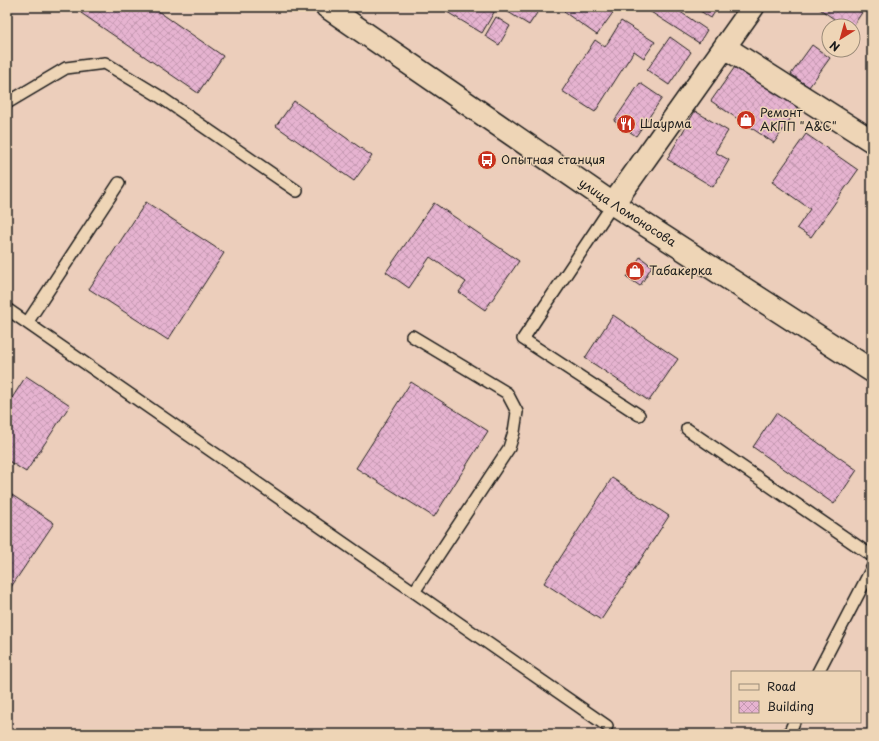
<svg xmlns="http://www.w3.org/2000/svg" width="879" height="741" font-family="'Playpen Sans',sans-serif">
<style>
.building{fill:url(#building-cross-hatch);stroke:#1c1c1c}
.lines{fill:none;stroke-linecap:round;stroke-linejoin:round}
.service-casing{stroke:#1c1c1c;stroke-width:14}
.minor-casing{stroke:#1c1c1c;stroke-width:25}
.secondary-casing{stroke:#1c1c1c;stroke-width:25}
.service{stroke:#eed5b6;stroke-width:11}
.minor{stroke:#eed5b6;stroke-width:22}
.secondary{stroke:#eed5b6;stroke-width:22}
.labels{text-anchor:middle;stroke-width:3;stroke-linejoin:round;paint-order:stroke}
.poi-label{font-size:12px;fill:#1c1c1c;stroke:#eed5b6;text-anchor:start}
.street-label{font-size:12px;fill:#1c1c1c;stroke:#eed5b6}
</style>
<defs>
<pattern id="building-cross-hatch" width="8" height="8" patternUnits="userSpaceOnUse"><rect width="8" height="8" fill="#e6b3d0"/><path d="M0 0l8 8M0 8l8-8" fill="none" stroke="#c599b2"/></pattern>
</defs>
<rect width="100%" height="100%" fill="#eccebb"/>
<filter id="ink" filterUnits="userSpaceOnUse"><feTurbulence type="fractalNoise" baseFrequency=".025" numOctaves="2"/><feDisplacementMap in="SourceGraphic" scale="8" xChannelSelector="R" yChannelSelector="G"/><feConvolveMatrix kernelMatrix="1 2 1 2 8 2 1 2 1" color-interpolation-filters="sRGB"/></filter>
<g filter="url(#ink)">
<path class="building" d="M 85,7 L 152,7 L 223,56 L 198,93 L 81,13 Z
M 450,7 L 497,7 L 482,33 L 447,12 Z
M 500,7 L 541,7 L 529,25 Z
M 567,7 L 617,7 L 597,35 L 564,12 Z
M 643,7 L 673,7 L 707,30 L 699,43 Z
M 694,7 L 718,7 L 711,18 Z
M 817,7 L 858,7 L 863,11 L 853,26 L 844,26 Z
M 496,17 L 510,26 L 499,45 L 485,36 Z
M 621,21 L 655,42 L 644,58 L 634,51 L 595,112 L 562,91 L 595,40 L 605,47 Z
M 670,37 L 691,52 L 669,85 L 647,70 Z
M 812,45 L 830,58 L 809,87 L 791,74 Z
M 737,64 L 799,106 L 774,143 L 711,101 Z
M 640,83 L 662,98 L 636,136 L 614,121 Z
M 294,101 L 372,156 L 354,181 L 276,126 Z
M 695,111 L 728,131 L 715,152 L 729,160 L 713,187 L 667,159 Z
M 806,134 L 858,170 L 811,237 L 797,228 L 810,209 L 772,182 Z
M 146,202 L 224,253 L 168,340 L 89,289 Z
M 434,203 L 519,261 L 485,310 L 459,292 L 466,282 L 430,257 L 409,288 L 386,272 Z
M 640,257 L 652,266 L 640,286 L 627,277 Z
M 613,315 L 678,359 L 649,401 L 585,358 Z
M 26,376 L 70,405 L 26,472 L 7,460 L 7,406 Z
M 411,382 L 488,431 L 434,517 L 356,468 Z
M 776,413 L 857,470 L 834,504 L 753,447 Z
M 612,478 L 669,516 L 601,620 L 544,583 Z
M 9,493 L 54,523 L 7,593 L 7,496 Z"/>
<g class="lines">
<g class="service-casing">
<path id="service" d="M 7,103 L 66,68 L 105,63 L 159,96 L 297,191
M 613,204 L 523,339 L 639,415
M 7,309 L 607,726
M 27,323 L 119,183
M 412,336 L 507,393 L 517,412 L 514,432 L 509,448 L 414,592
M 687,429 L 872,556
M 818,672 L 872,568
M 789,734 L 794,722"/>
</g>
<g class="minor-casing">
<path id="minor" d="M 726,48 L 872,141
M 613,204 L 753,7"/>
</g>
<g class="secondary-casing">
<g id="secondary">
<path id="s1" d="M 327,7 L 613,204 L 872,371"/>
</g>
</g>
<use href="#service" class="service"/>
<use href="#minor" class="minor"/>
<use href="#secondary" class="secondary"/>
</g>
</g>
<defs>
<g id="shop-disc" transform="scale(1)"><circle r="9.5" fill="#c8321e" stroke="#eed5b6"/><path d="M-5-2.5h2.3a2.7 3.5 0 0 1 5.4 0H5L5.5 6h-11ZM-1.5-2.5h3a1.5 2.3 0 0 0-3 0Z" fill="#fff"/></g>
<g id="restaurant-disc" transform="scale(1)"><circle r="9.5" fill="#c8321e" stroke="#eed5b6"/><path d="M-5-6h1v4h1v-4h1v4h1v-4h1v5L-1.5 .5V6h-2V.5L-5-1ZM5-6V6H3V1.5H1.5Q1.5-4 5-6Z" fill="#fff"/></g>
<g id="bus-disc" transform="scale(1)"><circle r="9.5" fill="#c8321e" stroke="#eed5b6"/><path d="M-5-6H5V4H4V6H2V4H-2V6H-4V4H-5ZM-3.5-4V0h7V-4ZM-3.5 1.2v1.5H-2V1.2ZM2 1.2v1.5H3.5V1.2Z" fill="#fff"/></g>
</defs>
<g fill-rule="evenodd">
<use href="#shop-disc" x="746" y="120"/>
<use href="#restaurant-disc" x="626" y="124"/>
<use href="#bus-disc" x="487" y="160"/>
<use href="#shop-disc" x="635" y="271"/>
</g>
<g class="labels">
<g class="poi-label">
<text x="760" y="117">Ремонт<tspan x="760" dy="14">АКПП "A&amp;C"</tspan></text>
<text x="640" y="128">Шаурма</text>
<text x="501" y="164">Опытная станция</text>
<text x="649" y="275">Табакерка</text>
</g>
<g class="street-label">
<text dy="4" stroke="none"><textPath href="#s1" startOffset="364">улица Ломоносова</textPath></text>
</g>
</g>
<rect width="879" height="741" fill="none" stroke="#eed5b6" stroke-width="24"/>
<rect x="12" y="12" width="855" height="717" fill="none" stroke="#1c1c1c" stroke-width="1.5" filter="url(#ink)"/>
<rect x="731" y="671" width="130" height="52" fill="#eed5b6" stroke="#9a8b78"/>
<rect x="739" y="684" width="20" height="6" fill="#eed5b6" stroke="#9a8b78"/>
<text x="767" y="691" font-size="12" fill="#1c1c1c">Road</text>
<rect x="739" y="701" width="20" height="12" fill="url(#building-cross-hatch)" stroke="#9a8b78"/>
<text x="767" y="711" font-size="12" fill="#1c1c1c">Building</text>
<g transform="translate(841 38) rotate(217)"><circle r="19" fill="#eed5b6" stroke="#9a8b78"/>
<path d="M0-3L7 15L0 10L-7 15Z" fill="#c8321e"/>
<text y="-6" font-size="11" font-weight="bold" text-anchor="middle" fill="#1c1c1c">N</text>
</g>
</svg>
